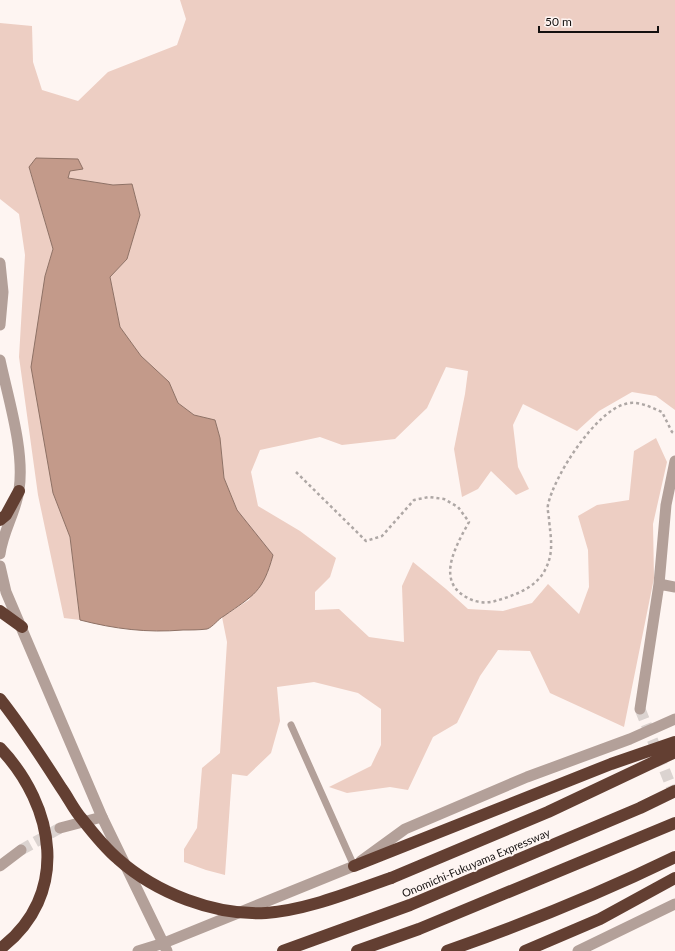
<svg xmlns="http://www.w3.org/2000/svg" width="675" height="951" font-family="Lato,sans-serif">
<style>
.green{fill:#edcec3}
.water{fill:#c39a8a;stroke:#8e7165}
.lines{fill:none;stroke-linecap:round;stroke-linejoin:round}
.minor-tunnel{stroke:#dbd3d0;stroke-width:11;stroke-dasharray:11 5.5;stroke-linecap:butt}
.path{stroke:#aea7a5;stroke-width:2.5;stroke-dasharray:3 3;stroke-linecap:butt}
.service{stroke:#b3a099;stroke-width:7}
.minor{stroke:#b3a099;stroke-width:11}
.tertiary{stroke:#b3a099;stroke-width:11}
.motorway{stroke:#633f32;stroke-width:12}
.motorway-bridge{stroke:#633f32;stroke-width:12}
.labels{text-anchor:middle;stroke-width:4;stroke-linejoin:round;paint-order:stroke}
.street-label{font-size:11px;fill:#14100f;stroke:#fef5f2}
</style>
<rect width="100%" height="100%" fill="#fef5f2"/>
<path class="green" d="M 180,0 L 675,0 L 675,410 L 656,396 L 632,392 L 599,411 L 577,431 L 523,404 L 513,425 L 518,467 L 529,489 L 516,495 L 491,471 L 478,489 L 462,497 L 454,449 L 465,394 L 468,371 L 446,367 L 427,408 L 395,439 L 342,445 L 320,437 L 260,450 L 251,472 L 258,506 L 300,531 L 336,558 L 330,577 L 315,592 L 315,610 L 339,609 L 369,637 L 404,642 L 402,586 L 413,562 L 446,589 L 468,609 L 503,611 L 532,603 L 548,584 L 579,614 L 589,587 L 588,550 L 578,516 L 597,505 L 629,500 L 634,451 L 656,438 L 667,462 L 653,524 L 654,578 L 624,727 L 550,693 L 530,651 L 498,650 L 480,676 L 457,723 L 433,737 L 408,790 L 390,787 L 347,793 L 329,787 L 371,766 L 381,745 L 381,709 L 358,693 L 314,682 L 277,687 L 280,721 L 271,753 L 247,776 L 232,774 L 225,875 L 206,870 L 184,862 L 184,849 L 197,828 L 202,768 L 220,753 L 227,642 L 222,617 L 249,600 L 273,555 L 237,510 L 224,478 L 220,438 L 215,420 L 194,415 L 178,403 L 169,382 L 141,356 L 120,327 L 110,277 L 127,259 L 140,215 L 132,184 L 113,185 L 68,178 L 70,171 L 29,168 L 53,249 L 45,276 L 53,493 L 70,537 L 80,620 L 64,618 L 38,495 L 19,357 L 25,255 L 19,214 L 0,199 L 0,23 L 32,26 L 33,62 L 42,90 L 78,101 L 108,72 L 177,45 L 186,19 Z"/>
<path class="water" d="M 36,158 L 78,159 L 83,169 L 70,171 L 68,178 L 113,185 L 132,184 L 140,215 L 127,259 L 110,277 L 120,327 L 141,356 L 169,382 L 178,403 L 194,415 L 215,420 L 220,438 L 224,478 L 237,510 L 273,555 C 263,592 254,595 224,616 C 218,619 213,627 207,629 C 199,630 191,630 183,630 C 147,633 115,629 80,620 L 70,537 L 53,493 L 31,367 L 45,276 L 53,249 L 29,167 Z"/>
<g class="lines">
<path class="minor-tunnel" d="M 640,709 L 675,796
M 21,850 L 60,828"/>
<path class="path" d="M 296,472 L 366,541 L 382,536 L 414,500 L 429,497 L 444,499 L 458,507 L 469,522 C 457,544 435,580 466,597 C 474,602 485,604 495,601 C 513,596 536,588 545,570 C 554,553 551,539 549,520 C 549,515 547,510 548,505 C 554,476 595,412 625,404 C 638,400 650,407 662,412 L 672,432 L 675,434"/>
<path class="service" d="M 291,725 L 354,866"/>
<path class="minor" d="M 659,584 L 675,587
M 640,709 L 659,584 L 666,505 L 675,461
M 60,828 L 102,817
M 361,861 L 405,829 L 527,777 L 630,739 L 675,719
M 0,866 L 21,850
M 578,951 L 675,904"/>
<path class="tertiary" d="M 0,263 L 3,292 L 0,325
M 0,360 C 8,398 25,451 19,490 C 16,512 3,531 0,554
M 0,566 L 6,592 L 102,817 L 167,951
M 138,951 L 164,943 L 354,866"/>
<path class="motorway" d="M 0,520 L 6,515 L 19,491
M 0,611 L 22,627
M 0,748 C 55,806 71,895 0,949
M 354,866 L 611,764 L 675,742
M 391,878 L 548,812 L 675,752
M 283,951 L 410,905 L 640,808 L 675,791
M 357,951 L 419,929 L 675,823
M 447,951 C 524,924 601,893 675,857
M 525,951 L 600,919 L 675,878"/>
<path class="motorway-bridge" d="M 0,699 C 23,728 42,758 62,789 C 69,799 74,810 82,819 C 93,833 105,848 118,859 C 156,893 215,916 266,913 C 308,910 350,892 391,878"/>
</g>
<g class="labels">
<g class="street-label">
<text transform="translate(476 863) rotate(-23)" y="4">Onomichi-Fukuyama Expressway</text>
</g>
</g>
<path d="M539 26v6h119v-6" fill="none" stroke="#14100f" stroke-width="2"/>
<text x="545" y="26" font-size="12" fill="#14100f" stroke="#fef5f2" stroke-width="3" paint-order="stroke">50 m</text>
</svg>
